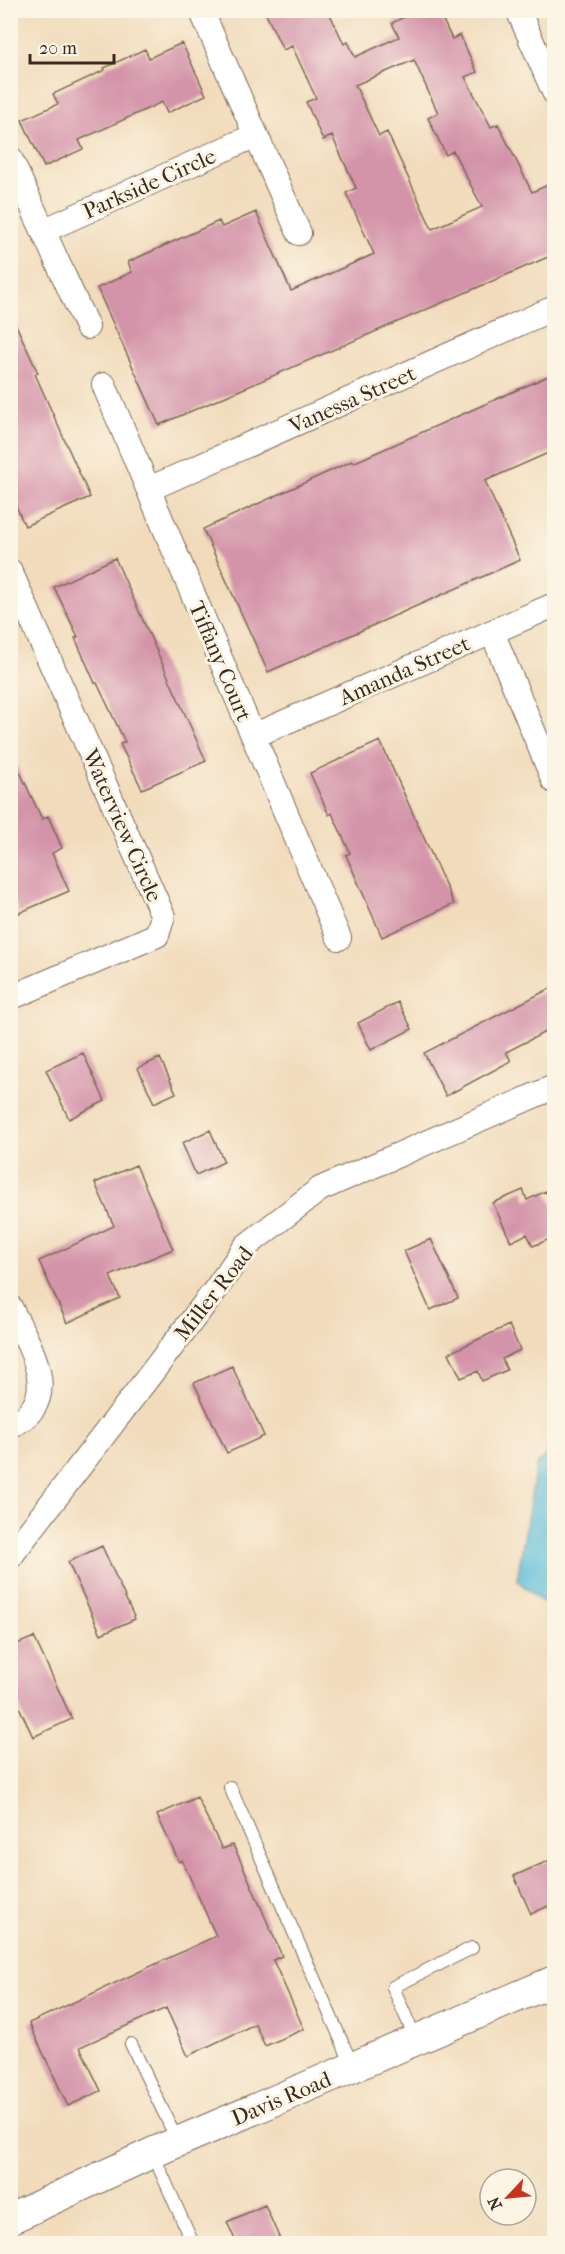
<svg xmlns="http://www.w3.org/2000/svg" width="565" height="2254" font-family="'IM FELL French Canon',serif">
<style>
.water{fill:#59bbd8;stroke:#4a727b;stroke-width:1.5}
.building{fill:#d393a9;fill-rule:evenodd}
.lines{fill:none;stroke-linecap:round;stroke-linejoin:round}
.service-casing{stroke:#7b6855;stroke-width:14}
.minor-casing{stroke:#7b6855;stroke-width:26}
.tertiary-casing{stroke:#7b6855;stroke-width:32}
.service{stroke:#fff;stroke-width:12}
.minor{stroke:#fff;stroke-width:24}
.tertiary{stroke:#fff;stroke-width:30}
.labels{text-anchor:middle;stroke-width:6;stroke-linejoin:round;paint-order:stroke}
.street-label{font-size:22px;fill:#3b2a1e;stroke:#fcf5e5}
</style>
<rect width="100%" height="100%" fill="#fcf5e5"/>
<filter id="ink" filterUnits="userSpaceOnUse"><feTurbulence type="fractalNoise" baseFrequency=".0167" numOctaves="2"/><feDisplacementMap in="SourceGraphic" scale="12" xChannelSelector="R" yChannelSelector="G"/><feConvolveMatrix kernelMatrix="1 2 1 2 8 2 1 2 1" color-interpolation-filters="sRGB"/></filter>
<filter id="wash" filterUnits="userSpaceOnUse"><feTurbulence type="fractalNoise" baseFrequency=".008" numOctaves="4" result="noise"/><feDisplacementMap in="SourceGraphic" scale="24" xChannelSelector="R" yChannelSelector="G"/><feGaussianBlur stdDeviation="1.35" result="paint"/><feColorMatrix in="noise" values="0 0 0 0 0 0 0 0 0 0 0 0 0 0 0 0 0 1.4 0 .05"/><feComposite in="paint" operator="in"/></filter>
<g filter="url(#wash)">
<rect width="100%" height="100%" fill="#f1dbbb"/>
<path class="water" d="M 554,1445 L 554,1612 L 517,1580 L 536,1466 Z"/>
<g id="blocks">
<path class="building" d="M 264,10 L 328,10 L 344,44 L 348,42 L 355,57 L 399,37 L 392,23 L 418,10 L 438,10 L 452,39 L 460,35 L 477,72 L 465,77 L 491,127 L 498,124 L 532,192 L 555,182 L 555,254 L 159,425 L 97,288 L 132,272 L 128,262 L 219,221 L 222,227 L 256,212 L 291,291 L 374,254 L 346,193 L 356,188 L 332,136 L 323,140 L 306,102 L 316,98 L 292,46 L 283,50 ZM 414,60 L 438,113 L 428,118 L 446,155 L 453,151 L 482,207 L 432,229 L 387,132 L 379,136 L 355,85 Z
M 182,43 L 206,95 L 167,113 L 162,102 L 79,140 L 83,149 L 44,167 L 22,120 L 58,104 L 53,94 L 105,70 L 104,68 L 145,49 L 149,58 Z
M 10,312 L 38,373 L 35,374 L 90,497 L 25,526 L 10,493 Z
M 555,373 L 555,450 L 485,481 L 520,560 L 268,672 L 203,529 L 352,461 L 353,463 Z
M 115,558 L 206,761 L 142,789 L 120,744 L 125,742 L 97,683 L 95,683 L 75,638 L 78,637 L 54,587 Z
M 380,741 L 454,904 L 382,937 L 346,855 L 350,853 L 332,813 L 329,815 L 310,773 Z
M 10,751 L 42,819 L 48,816 L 62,848 L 52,853 L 69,891 L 19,913 L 10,892 Z
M 555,986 L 555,1027 L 506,1052 L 511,1061 L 446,1096 L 424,1053 Z
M 398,1002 L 412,1029 L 371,1050 L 358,1023 Z
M 83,1053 L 105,1101 L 69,1119 L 46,1070 Z
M 160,1058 L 176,1093 L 154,1103 L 138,1068 Z
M 210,1130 L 224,1162 L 196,1175 L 182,1143 Z
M 136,1165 L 173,1249 L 110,1276 L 120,1298 L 67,1323 L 39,1261 L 114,1226 L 95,1183 Z
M 523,1190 L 527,1200 L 546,1191 L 555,1210 L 555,1237 L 533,1246 L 527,1234 L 511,1242 L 493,1203 Z
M 431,1239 L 458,1298 L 430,1310 L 404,1251 Z
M 509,1325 L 520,1350 L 502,1359 L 507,1370 L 482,1381 L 478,1371 L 461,1378 L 449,1353 Z
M 232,1366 L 264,1436 L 227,1453 L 194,1383 Z
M 102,1546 L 135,1619 L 101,1634 L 68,1562 Z
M 34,1637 L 72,1719 L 33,1737 L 10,1687 L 10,1647 Z
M 197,1797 L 222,1849 L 233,1845 L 243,1866 L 282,1956 L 273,1960 L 304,2029 L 265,2046 L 255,2024 L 188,2056 L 166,2008 L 80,2047 L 101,2091 L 68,2106 L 29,2023 L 216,1936 L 182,1860 L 179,1862 L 157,1815 Z
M 555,1858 L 555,1903 L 531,1914 L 514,1876 Z
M 265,2205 L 282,2244 L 237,2244 L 227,2222 Z"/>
</g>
</g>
<g filter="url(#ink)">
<use href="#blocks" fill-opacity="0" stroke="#7b6855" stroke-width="1.5"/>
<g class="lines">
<g class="service-casing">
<path id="service" d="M 230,1787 L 353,2067
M 416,2040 L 393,1987 L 472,1948
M 131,2044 L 178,2142
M 153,2154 L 193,2244"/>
</g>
<g class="minor-casing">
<path id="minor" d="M 201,10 L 299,233
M 518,10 L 554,92
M 10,158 L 87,327
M 43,231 L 256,135
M 104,385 L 339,938
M 149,489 L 554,308
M 10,571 L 163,916 L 157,935 L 10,998
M 492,632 L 554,781
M 253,736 L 554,605
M 10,1307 C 29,1346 66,1400 10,1426
M 10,1557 L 216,1289 L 246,1246 L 320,1189 L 554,1087"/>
</g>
<g class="tertiary-casing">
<path id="tertiary" d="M 10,2219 L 152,2153 L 554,1981"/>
</g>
<use href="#service" class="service"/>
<use href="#minor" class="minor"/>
<use href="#tertiary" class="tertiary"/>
</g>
</g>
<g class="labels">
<g class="street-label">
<text transform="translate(149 183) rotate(-24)" y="8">Parkside Circle</text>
<text transform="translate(352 399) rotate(-24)" y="8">Vanessa Street</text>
<text transform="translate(221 661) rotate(67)" y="8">Tiffany Court</text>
<text transform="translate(404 670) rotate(-24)" y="8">Amanda Street</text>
<text transform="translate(123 825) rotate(66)" y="8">Waterview Circle</text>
<text transform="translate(213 1293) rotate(-52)" y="8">Miller Road</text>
<text transform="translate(281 2098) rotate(-23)" y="8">Davis Road</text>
</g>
</g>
<rect width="565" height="2254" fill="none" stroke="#fcf5e5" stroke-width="36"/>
<g transform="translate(508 2197) rotate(244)"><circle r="28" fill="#fcf5e5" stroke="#afa495" stroke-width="1.5"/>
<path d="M0-4.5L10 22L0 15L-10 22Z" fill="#c8321e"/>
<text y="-9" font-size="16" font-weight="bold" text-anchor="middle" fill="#3b2a1e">N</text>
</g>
<path d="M30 54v9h84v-9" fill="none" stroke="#3b2a1e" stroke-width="3"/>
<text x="39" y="54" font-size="18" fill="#3b2a1e" stroke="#fcf5e5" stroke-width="4.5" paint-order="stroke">20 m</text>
</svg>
